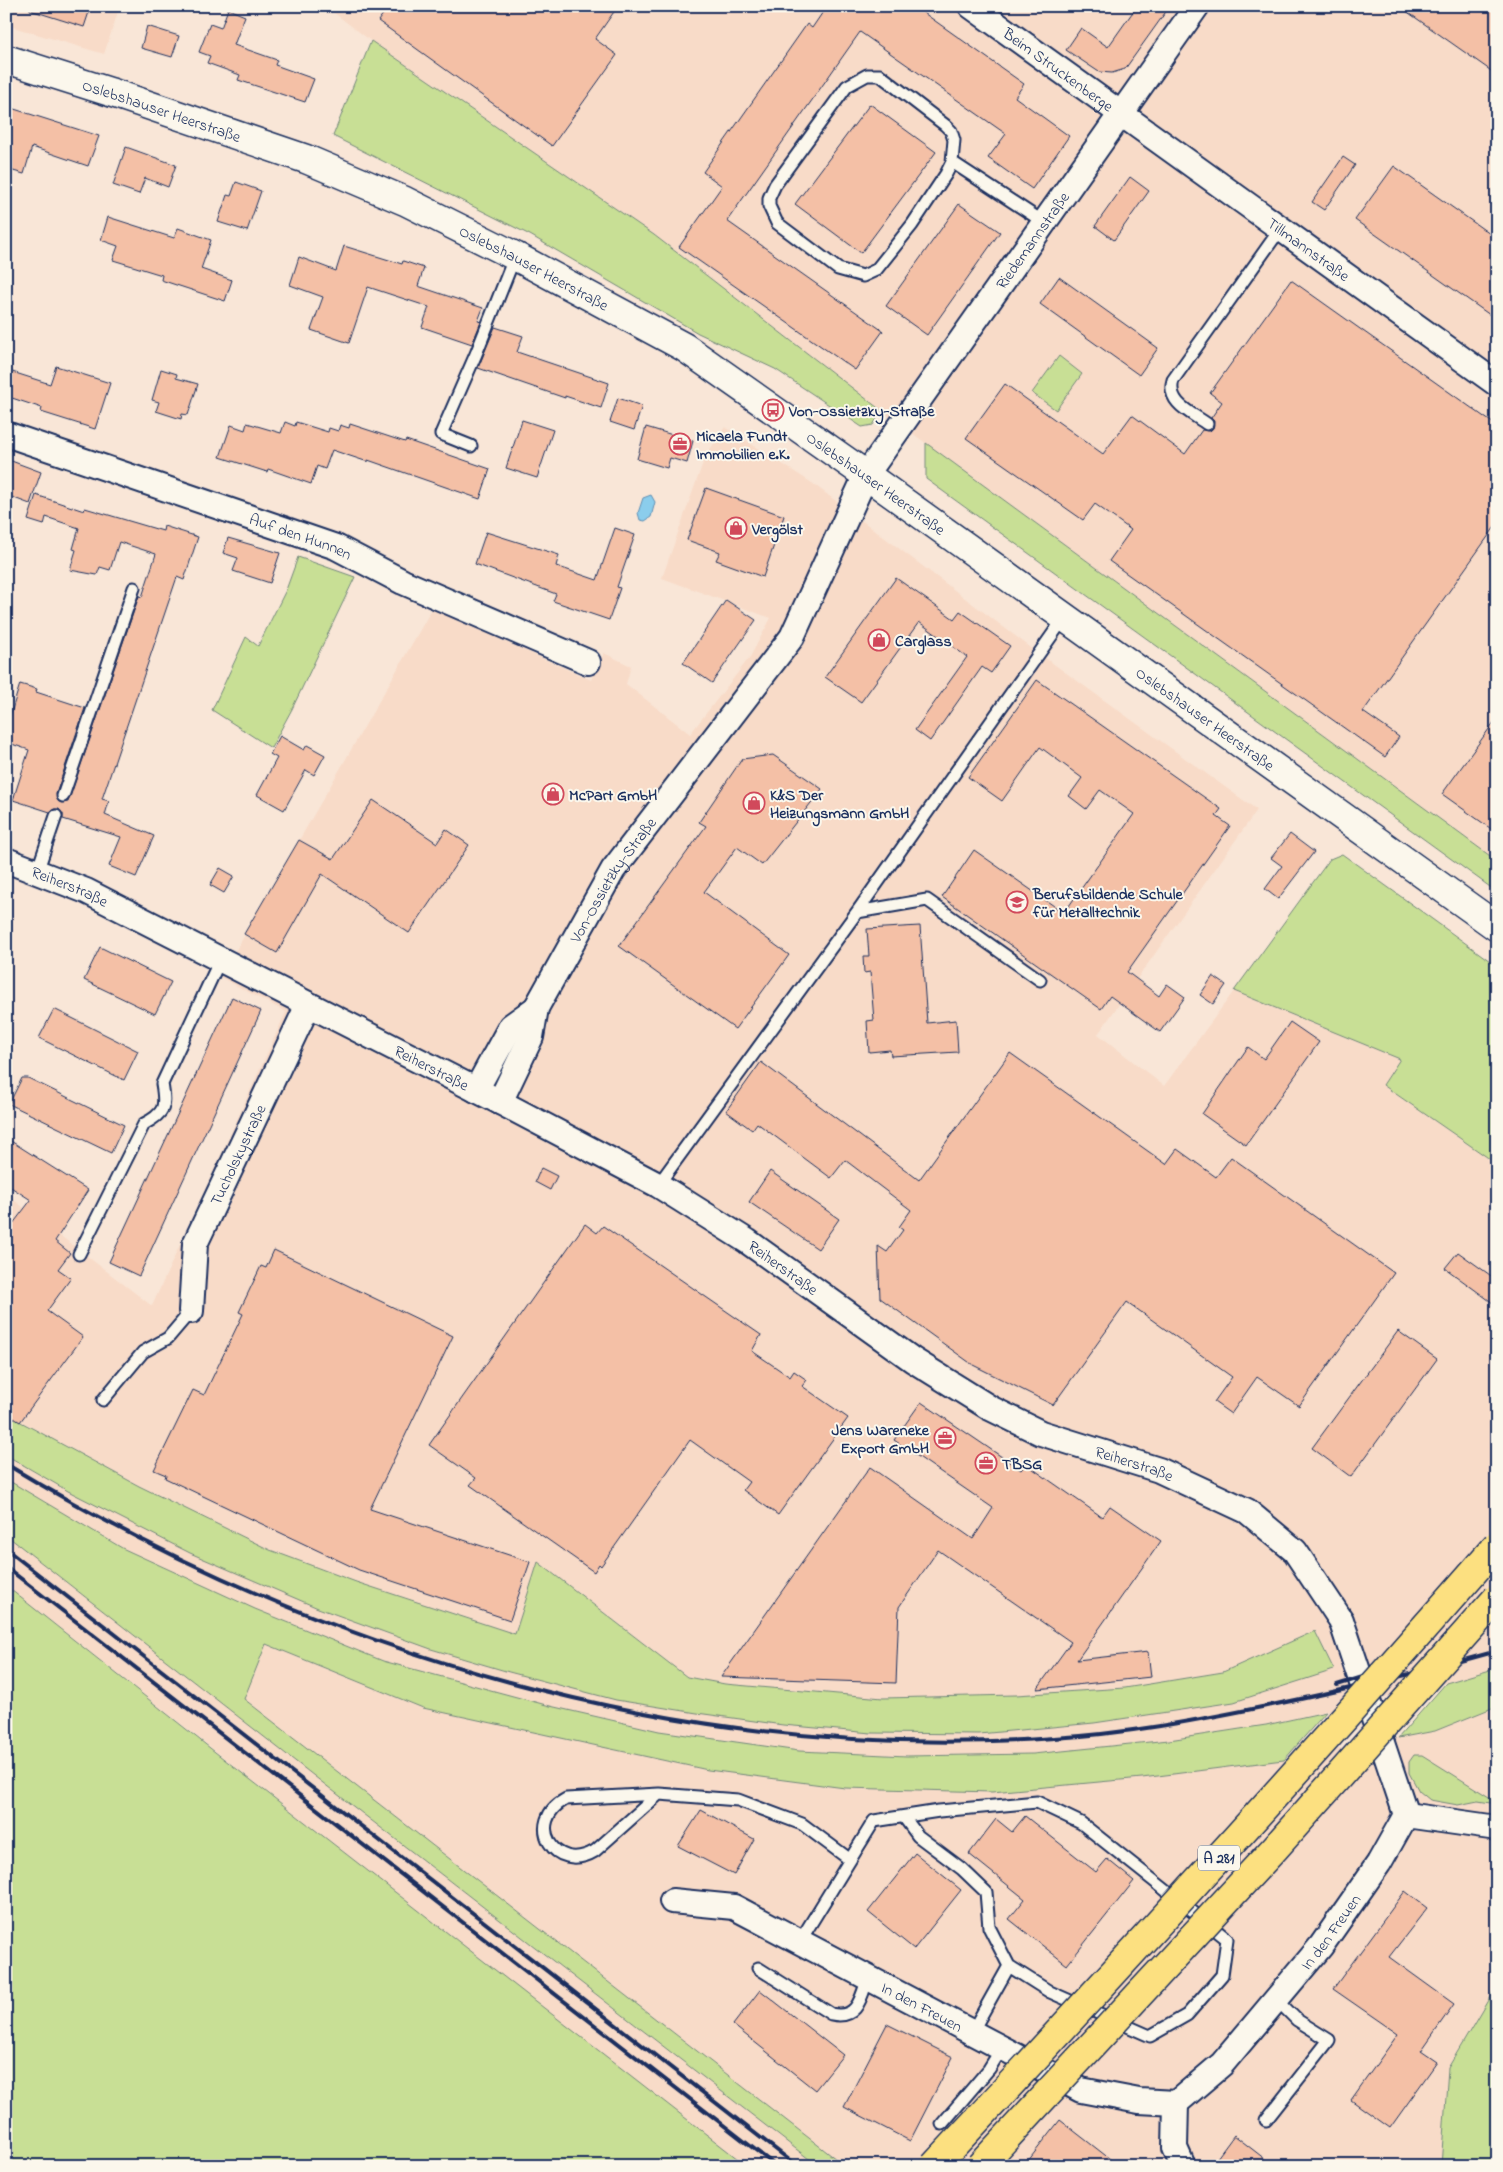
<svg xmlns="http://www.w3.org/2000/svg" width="1503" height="2172" font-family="'Indie Flower',sans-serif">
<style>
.built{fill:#f8dbc8}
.green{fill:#c8df95;stroke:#72877a}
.water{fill:#8bcdec;stroke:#5e8eb3}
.building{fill:#f4c0a6;stroke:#1b2f5e}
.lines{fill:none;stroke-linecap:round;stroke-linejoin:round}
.service-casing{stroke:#1b2f5e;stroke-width:15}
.minor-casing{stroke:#1b2f5e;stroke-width:28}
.secondary-casing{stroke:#1b2f5e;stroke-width:31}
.service{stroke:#fbf7ec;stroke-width:11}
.minor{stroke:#fbf7ec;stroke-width:24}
.secondary{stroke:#fbf7ec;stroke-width:28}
.rail{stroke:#1b2f5e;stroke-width:4}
.motorway-bridge-casing{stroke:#1b2f5e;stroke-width:31;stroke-linecap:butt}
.motorway-bridge{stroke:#fce080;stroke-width:28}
.labels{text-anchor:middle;stroke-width:4;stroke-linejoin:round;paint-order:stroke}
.shield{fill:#fbf7ec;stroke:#5e6b89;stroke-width:1}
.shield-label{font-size:15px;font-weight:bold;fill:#1b2f5e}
.street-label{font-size:16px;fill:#1b2f5e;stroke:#fbf7ec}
.poi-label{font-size:16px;font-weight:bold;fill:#1b2f5e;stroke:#fbf7ec;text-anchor:start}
</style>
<rect width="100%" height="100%" fill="#f9e6d7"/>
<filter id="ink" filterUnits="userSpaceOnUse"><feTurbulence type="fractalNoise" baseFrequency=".02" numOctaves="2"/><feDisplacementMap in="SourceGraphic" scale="10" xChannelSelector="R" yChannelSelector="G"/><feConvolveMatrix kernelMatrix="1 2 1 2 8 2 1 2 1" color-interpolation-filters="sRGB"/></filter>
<g filter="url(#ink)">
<path class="built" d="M 6,6 L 120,6 L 104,54 L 6,25 Z
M 325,6 L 1497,6 L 1497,861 L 882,411 L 654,235 L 371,41 Z
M 725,427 L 812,483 L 1030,647 L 1257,810 L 1098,1034 L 1164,1086 L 1234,991 L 1400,1059 L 1383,1085 L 1497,1164 L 1497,1668 L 1446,1683 L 1266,1725 L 1169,1740 L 1033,1754 L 907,1756 L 799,1751 L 659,1731 L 550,1706 L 383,1661 L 255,1609 L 122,1548 L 6,1479 L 6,1455 L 68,1491 L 318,1608 L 431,1649 L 509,1672 L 783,1725 L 871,1733 L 979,1734 L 1094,1723 L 1234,1702 L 1334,1670 L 1315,1631 L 1223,1672 L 1125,1688 L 1016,1695 L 883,1698 L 725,1684 L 687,1677 L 538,1562 L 515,1634 L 356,1582 L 270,1550 L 139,1486 L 6,1414 L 6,1194 L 152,1306 L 286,1012 L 218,976 L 239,945 L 432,609 L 591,680 L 604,653 L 631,666 L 626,684 L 690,734 L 750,657 L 771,618 L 662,578 L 705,457 Z
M 6,1535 L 323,1783 L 818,2166 L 747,2166 L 493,1970 L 6,1586 Z
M 266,1644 L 423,1708 L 708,1770 L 845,1788 L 992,1792 L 1142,1778 L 1275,1761 L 1435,1731 L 1497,1706 L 1497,1985 L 1448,2068 L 1441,2166 L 845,2166 L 244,1699 Z"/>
<path class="green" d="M 371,41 L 654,235 L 882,411 L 873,425 L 862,427 L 775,369 L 698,333 L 530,235 L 333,136 Z
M 1059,356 L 1082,374 L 1056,410 L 1032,393 Z
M 926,443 L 1497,861 L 1497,892 L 926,479 Z
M 298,557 L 355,577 L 292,709 L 271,748 L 212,710 L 246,637 L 258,646 L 286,590 Z
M 1342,854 L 1497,966 L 1497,1164 L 1383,1085 L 1400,1059 L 1234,991 L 1330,859 Z
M 6,1414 L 139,1486 L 270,1550 L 356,1582 L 515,1634 L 538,1562 L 687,1677 L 725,1684 L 883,1698 L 1016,1695 L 1125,1688 L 1223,1672 L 1315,1631 L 1334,1670 L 1234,1702 L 1094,1723 L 979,1734 L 871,1733 L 783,1725 L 697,1713 L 616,1700 L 509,1672 L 431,1649 L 318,1608 L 190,1553 L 68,1491 L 6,1455 Z
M 6,1479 L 122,1548 L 255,1609 L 383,1661 L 550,1706 L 659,1731 L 799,1751 L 907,1756 L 1033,1754 L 1169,1740 L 1266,1725 L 1326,1712 L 1284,1760 L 1275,1761 L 1142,1778 L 992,1792 L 845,1788 L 708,1770 L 423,1708 L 266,1644 L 244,1699 L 845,2166 L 818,2166 L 323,1783 L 6,1535 Z
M 6,1586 L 215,1752 L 747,2166 L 6,2166 Z
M 1497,1668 L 1497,1706 L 1435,1731 L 1398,1738 L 1446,1683 Z
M 1414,1755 L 1422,1755 L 1497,1802 L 1497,1804 L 1478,1801 L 1458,1805 L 1430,1800 L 1419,1791 L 1409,1773 L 1409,1762 Z
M 1497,1985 L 1497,2166 L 1441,2166 L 1448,2068 Z"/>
<path class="water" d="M 651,495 L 655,502 L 651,517 L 645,521 L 640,520 L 638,513 L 643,498 Z"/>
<path class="building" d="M 30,6 L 91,6 L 84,27 L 30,10 Z
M 389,6 L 618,6 L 595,39 L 617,55 L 552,146 L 378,21 Z
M 827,6 L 914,6 L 1024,84 L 1015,97 L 1069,136 L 1032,189 L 988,158 L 1006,134 L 860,32 L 727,221 L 883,331 L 855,370 L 679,247 L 722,186 L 703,172 L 807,24 L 812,28 Z
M 1137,6 L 1170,6 L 1125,69 L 1112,73 L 1099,72 L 1066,50 L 1081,28 L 1108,47 Z
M 1399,6 L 1497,6 L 1497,75 Z
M 228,9 L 245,16 L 234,45 L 277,60 L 275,65 L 314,79 L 305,102 L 238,80 L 240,75 L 207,63 L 210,56 L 199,52 L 210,24 L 221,28 Z
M 147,26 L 179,36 L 172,57 L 141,48 Z
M 870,104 L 936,152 L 861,253 L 795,204 Z
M 11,108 L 99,136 L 88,166 L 32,147 L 24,174 L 6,169 L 6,110 L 11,111 Z
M 126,147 L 176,165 L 168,187 L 145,178 L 139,194 L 113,185 Z
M 1343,157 L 1355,165 L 1324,210 L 1312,202 Z
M 1394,166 L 1497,239 L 1497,320 L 1355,220 Z
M 1130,177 L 1149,191 L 1114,240 L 1095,226 Z
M 236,182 L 261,191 L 247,231 L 218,222 L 227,195 L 231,196 Z
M 959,204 L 1000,232 L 927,335 L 886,306 Z
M 108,217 L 174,238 L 178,228 L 211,240 L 201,269 L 232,280 L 225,301 L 161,280 L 162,275 L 113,260 L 118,246 L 101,240 Z
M 344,246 L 402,264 L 403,261 L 424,268 L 418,286 L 483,308 L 478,321 L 481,322 L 472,344 L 422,327 L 429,307 L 368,287 L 349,343 L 311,330 L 323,297 L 290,285 L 299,257 L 336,271 Z
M 1059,277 L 1158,348 L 1139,375 L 1040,304 Z
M 1291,280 L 1497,426 L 1497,524 L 1363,712 L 1399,737 L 1385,757 L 1109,561 L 1131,530 L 1095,504 L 1083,520 L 966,438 L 1005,384 L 1103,454 L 1132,415 L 1185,454 L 1202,430 L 1210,431 L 1213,428 L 1214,421 L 1211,418 L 1222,402 L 1210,393 Z
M 495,327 L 523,336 L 517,352 L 609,383 L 601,408 L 565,396 L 565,398 L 478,368 Z
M 56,366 L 110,383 L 95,429 L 41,412 L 42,408 L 6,396 L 6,370 L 50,384 Z
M 161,369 L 177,374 L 176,378 L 198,384 L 188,415 L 182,414 L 181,419 L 156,411 L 159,402 L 152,400 Z
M 618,398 L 642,406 L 634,430 L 610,422 Z
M 522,420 L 553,430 L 537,478 L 506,468 Z
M 285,422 L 295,426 L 296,422 L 328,432 L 329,428 L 338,431 L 340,425 L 349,428 L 350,424 L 405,442 L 406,440 L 490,469 L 480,499 L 368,460 L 368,462 L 332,450 L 325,469 L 317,466 L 311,484 L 268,469 L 267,472 L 220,457 L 231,425 L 245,430 L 247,423 L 281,433 Z
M 646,427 L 693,441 L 687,463 L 670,458 L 667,468 L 637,459 Z
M 6,459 L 41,472 L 30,504 L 6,495 Z
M 706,488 L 784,516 L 763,577 L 716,560 L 720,552 L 687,540 Z
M 36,495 L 84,511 L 85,508 L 163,531 L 164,526 L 198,537 L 184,580 L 177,577 L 102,799 L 109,801 L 105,815 L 154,836 L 136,877 L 109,866 L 121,837 L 63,819 L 63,814 L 59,809 L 54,809 L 50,812 L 13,800 L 29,750 L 6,742 L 6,729 L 20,684 L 37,689 L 36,692 L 85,708 L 56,794 L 58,801 L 61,803 L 68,802 L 139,596 L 142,597 L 156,554 L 119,542 L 110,570 L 100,567 L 97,575 L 70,570 L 76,550 L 73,549 L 79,528 L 46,517 L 44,525 L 28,520 Z
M 615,528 L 635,535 L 617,587 L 620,588 L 609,620 L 553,601 L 556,594 L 475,564 L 486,532 L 559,555 L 556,566 L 597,580 Z
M 228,538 L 280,553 L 270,583 L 233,571 L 238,558 L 223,553 Z
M 896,578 L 954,619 L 960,611 L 1010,646 L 991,673 L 982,667 L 930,741 L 915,730 L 967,657 L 919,622 L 861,702 L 825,677 Z
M 726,600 L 756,620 L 712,683 L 683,663 Z
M 1037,680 L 1221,809 L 1216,816 L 1230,826 L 1127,972 L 1159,996 L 1167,984 L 1185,997 L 1160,1032 L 1110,996 L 1101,1009 L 942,897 L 974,850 L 1064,913 L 1134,814 L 1100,790 L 1086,809 L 1069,796 L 1082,778 L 1040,747 L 1002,801 L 968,777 Z
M 1497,718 L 1497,833 L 1442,794 Z
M 280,736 L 304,750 L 307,745 L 325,755 L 314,775 L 306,770 L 284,810 L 257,795 L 277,758 L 270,754 Z
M 773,755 L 822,789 L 762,865 L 737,847 L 704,892 L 789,955 L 735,1029 L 619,946 L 706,826 L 699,822 L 742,759 Z
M 373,800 L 437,843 L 446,829 L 469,845 L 409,933 L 322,874 L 277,953 L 244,934 L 299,840 L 333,859 Z
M 1290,834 L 1314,852 L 1278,899 L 1265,889 L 1282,866 L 1271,858 Z
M 220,868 L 234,876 L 224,893 L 210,885 Z
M 920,926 L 927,1023 L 956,1020 L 958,1052 L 891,1056 L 890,1050 L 869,1052 L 867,1021 L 874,1020 L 870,972 L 864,973 L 863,956 L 869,956 L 867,929 Z
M 100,947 L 171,982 L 155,1014 L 84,980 Z
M 1213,976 L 1226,985 L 1213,1004 L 1200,995 Z
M 232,997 L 261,1011 L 139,1276 L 109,1262 Z
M 54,1009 L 138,1051 L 124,1080 L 39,1038 Z
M 1290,1022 L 1319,1042 L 1246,1145 L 1202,1114 L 1248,1047 L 1264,1059 Z
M 1010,1053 L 1166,1164 L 1177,1149 L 1216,1177 L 1231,1157 L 1394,1273 L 1299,1406 L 1257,1377 L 1231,1414 L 1214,1402 L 1232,1377 L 1127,1302 L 1053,1405 L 973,1365 L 880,1298 L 878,1246 L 887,1252 L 903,1230 L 899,1227 L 911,1210 L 845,1160 L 831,1178 L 757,1123 L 752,1130 L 726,1111 L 761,1062 L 919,1180 Z
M 22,1078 L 28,1078 L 124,1125 L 111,1153 L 9,1104 Z
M 6,1138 L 88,1190 L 55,1241 L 70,1253 L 58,1269 L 71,1278 L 47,1311 L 83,1337 L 20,1422 L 6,1413 L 6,1233 L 31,1200 L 6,1184 Z
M 541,1168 L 557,1176 L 550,1190 L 535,1182 Z
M 770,1171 L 839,1219 L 818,1249 L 749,1202 Z
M 585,1224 L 597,1233 L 603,1226 L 761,1335 L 752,1351 L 790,1377 L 794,1371 L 807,1380 L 802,1386 L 848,1418 L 778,1515 L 743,1490 L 749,1482 L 690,1440 L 601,1566 L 599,1564 L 594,1572 L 470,1485 L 476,1478 L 429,1445 Z
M 274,1250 L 453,1336 L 370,1509 L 530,1562 L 510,1620 L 359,1570 L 165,1478 L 166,1475 L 154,1470 L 193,1390 L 204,1395 L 243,1314 L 239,1312 L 261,1266 L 266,1268 Z
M 1458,1252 L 1497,1280 L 1497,1306 L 1445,1268 Z
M 1398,1331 L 1437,1359 L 1351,1477 L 1312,1448 Z
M 921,1402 L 1021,1470 L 1026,1464 L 1102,1517 L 1110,1506 L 1161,1541 L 1077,1660 L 1148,1652 L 1151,1677 L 1037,1689 L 1071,1642 L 938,1550 L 899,1607 L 896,1683 L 721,1677 L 870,1467 L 973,1539 L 993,1508 L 894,1440 Z
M 701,1810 L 754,1839 L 734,1875 L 678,1846 Z
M 1025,1816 L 1096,1872 L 1107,1859 L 1134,1881 L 1067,1965 L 1009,1919 L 1025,1899 L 969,1854 L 996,1819 L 1012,1832 Z
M 915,1853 L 961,1890 L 914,1949 L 868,1912 Z
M 1405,1891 L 1427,1908 L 1389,1957 L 1454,2004 L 1421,2051 L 1437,2062 L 1390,2128 L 1351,2100 L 1398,2034 L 1333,1989 Z
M 760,1990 L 843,2055 L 815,2090 L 733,2025 Z
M 887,2024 L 953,2057 L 910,2141 L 844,2107 Z
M 1060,2120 L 1119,2166 L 1024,2166 Z
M 1234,2135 L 1274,2166 L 1211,2166 Z"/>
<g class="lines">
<g class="service-casing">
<path id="service" d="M 867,75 L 880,75 L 945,125 L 951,131 L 954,140 L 952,162 L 946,174 L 912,225 L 876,270 L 863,276 L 838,269 L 777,223 L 769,206 L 769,198 L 775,185 L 847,86 Z
M 952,162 L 1045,223
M 1207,424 C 1192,413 1166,403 1173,380 L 1281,228
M 471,446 L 441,434 L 476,354 L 515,256
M 63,796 L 134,588
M 37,872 L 56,816
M 857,912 L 927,900 L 1040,980
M 658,1185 L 857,912 L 1064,618
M 79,1254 L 144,1124 C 165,1113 166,1107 162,1084 L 220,960
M 103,1400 L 143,1352 L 168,1338 L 191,1311
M 659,1794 L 595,1851 C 555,1875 523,1822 566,1799 L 659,1794 L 738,1800 L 802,1824 L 849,1859
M 904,1817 L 918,1836 L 962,1869 L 986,1892 L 989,1927 L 1009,1966 L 972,2032
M 800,1941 L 874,1821 L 939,1811 L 1037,1802 L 1081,1823 L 1227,1939 L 1222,1975 L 1187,2015 L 1150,2036 L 1050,1992 L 1009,1966
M 758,1968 L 831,2014 C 858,2020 861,1998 868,1977
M 1266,2120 L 1329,2040 L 1297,2020 L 1276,1999
M 942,2124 L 989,2069 L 1002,2048"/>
</g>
<g class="minor-casing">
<g id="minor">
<path id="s1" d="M 971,6 L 1497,384"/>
<path id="s2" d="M 6,434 L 336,547 L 403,582 L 588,662"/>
<path id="s3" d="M 6,860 L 86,891 L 500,1102 L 658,1185 L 747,1241 L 913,1360 L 990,1408 L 1041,1433 L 1159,1470 L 1247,1511 L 1295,1551 L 1341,1620 L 1406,1815"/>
<path d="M 476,1090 L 511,1026 L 536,1008"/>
<path id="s4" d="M 500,1102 L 531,1037 L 536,1008 L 613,870 L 792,637 L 866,475 L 1197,6"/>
<path id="s5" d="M 191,1311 L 195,1244 L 308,1005"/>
<path d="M 1406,1815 L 1497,1828"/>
<path id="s6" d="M 672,1901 L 734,1907 L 1081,2090 L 1139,2101 L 1176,2103 L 1222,2064 L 1321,1946 L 1379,1863 L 1406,1815"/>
<path d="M 1176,2103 L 1175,2148 L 1183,2166"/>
</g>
</g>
<g class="secondary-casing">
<g id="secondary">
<path id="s7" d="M 6,59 L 110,92 L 306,159 L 405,201 L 515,256 L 684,347 L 866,475 L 1497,927"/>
</g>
</g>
<use href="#service" class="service"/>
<use href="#minor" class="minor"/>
<use href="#secondary" class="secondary"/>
<path class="rail" d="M 6,1464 C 319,1654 687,1764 1054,1738 C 1124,1734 1193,1721 1262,1707 C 1341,1691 1419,1673 1497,1651
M 6,1549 L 797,2166
M 6,1567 L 776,2166
M 1337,1685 L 1411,1662"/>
<g class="motorway-bridge-casing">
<path id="motorway-bridge" d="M 934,2166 C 1125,1962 1313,1756 1497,1545
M 980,2166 L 1275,1848 L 1497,1598"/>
</g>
<use href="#motorway-bridge" class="motorway-bridge"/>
</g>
</g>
<defs>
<g id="bus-ring" transform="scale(1.125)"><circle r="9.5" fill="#fbf7ec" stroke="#d1495b" stroke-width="1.5"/><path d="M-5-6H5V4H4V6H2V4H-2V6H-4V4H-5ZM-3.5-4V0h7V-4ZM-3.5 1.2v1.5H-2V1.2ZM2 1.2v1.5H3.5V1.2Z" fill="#d1495b"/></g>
<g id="office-ring" transform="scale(1.125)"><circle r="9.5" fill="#fbf7ec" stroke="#d1495b" stroke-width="1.5"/><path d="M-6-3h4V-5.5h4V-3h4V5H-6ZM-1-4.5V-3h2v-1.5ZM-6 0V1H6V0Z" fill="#d1495b"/></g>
<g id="shop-ring" transform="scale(1.125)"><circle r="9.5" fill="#fbf7ec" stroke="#d1495b" stroke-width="1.5"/><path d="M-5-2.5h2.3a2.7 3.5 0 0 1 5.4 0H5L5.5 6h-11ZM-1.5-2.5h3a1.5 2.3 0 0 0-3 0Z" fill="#d1495b"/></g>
<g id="school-ring" transform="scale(1.125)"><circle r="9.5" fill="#fbf7ec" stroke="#d1495b" stroke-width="1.5"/><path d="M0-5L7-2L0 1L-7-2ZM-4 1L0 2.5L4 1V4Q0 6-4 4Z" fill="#d1495b"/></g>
</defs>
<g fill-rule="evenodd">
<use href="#bus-ring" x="773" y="410"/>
<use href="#office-ring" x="680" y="444"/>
<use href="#shop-ring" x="736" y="528"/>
<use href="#shop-ring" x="879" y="640"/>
<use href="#shop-ring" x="553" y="794"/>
<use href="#shop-ring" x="754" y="803"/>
<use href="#school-ring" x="1017" y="902"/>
<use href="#office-ring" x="945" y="1438"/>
<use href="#office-ring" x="986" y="1463"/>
</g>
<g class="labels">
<rect class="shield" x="1198" y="1845.5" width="42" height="25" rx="4"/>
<g class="shield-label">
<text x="1219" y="1863">A 281</text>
</g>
<g class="street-label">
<text dy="6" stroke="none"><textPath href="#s1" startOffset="108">Beim Struckenberge</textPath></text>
<text dy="6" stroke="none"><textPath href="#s7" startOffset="164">Oslebshauser Heerstraße</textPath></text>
<text dy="6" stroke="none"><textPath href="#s4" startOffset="1019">Riedemannstraße</textPath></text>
<text dy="6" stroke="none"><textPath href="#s1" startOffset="416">Tillmannstraße</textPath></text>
<text dy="6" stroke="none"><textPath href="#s7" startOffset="569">Oslebshauser Heerstraße</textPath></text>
<text dy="6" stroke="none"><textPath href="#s7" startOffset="974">Oslebshauser Heerstraße</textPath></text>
<text dy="6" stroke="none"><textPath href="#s2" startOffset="312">Auf den Hunnen</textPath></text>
<text dy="6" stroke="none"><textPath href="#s7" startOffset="1379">Oslebshauser Heerstraße</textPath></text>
<text dy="6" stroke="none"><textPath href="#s4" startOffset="251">Von-Ossietzky-Straße</textPath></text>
<text dy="6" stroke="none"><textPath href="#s3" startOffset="69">Reiherstraße</textPath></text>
<text dy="6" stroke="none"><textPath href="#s3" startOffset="474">Reiherstraße</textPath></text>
<text dy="6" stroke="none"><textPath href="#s5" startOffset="166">Tucholskystraße</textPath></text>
<text dy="6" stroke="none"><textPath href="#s3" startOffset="879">Reiherstraße</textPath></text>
<text dy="6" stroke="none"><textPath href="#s3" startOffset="1284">Reiherstraße</textPath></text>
<text dy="6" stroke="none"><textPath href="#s6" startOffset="782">In den Freuen</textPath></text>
<text dy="6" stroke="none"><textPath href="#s6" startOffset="275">In den Freuen</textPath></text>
</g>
<g class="poi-label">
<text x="789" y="416">Von-Ossietzky-Straße</text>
<text x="696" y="441">Micaela Fundt<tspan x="696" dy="18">Immobilien e.K.</tspan></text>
<text x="752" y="534">Vergölst</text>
<text x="895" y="646">Carglass</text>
<text x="569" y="800">McPart GmbH</text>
<text x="770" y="800">K&amp;S Der<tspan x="770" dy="18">Heizungsmann GmbH</tspan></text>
<text x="1033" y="899">Berufsbildende Schule<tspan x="1033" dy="18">für Metalltechnik</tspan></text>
<text x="929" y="1435" text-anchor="end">Jens Wareneke<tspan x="929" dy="18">Export GmbH</tspan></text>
<text x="1002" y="1469">TBSG</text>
</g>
</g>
<rect width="1503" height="2172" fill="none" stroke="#fbf7ec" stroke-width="25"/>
<rect x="12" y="12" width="1478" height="2147" fill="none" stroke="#1b2f5e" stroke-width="2" filter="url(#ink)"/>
</svg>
